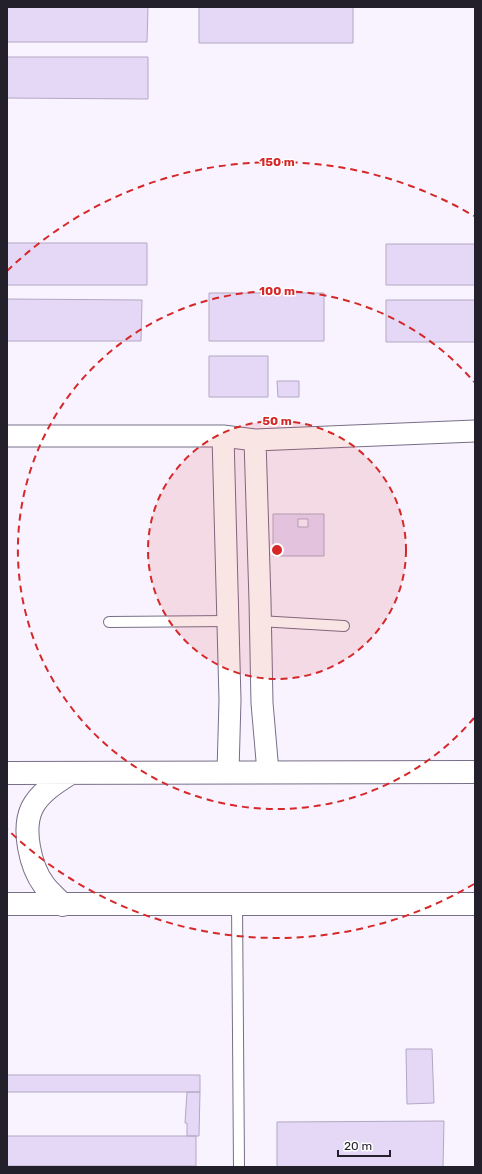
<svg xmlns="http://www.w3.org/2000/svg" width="482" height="1174" font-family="Rubik,sans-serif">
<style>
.building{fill:#e4d8f6;stroke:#b3a8c4;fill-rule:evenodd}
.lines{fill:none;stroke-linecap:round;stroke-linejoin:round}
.lane-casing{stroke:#796e88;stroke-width:12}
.street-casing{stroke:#796e88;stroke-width:23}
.secondary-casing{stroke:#796e88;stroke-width:24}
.lane{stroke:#fff;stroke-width:10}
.street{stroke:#fff;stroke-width:21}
.secondary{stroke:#fff;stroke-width:22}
.ring{fill:none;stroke:#d62828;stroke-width:2;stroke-dasharray:7 5}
.centre{fill:#d62828;stroke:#fff;stroke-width:2}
.ring-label{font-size:12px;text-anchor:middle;font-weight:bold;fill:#d62828;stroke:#fff;stroke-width:3;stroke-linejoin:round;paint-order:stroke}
</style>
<rect width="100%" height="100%" fill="#f8f3ff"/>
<path class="building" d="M 7,7 L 148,7 L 147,42 L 7,42 Z
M 199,7 L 353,7 L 353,43 L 199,43 Z
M 7,57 L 148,57 L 148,99 L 7,98 Z
M 7,243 L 147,243 L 147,285 L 7,285 Z
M 386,244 L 475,244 L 475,285 L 386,285 Z
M 209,293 L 324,293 L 324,341 L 209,341 Z
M 7,299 L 142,300 L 141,341 L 7,341 Z
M 386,300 L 475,300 L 475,342 L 386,342 Z
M 209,356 L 268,356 L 268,397 L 209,397 Z
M 277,381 L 299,381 L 299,397 L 278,397 Z
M 273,514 L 324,514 L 324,556 L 273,556 ZM 298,519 L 308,519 L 308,527 L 298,527 Z
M 406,1049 L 432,1049 L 434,1103 L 407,1104 Z
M 7,1075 L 200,1075 L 200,1092 L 7,1092 Z
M 187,1092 L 200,1092 L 199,1136 L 187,1136 L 187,1123 L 185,1123 Z
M 444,1121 L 443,1167 L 277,1167 L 277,1122 Z
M 7,1136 L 196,1136 L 196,1166 L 7,1166 Z"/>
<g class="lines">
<g class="lane-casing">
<path id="lane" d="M 259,621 L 344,626
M 109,622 L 229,621
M 237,903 L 239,1167"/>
</g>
<g class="street-casing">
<path id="street" d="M 7,436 L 223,436 L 255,440 L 475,431
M 223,436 L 230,700 L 228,772
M 255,440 L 260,601 L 262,703 L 268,772"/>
</g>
<g class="secondary-casing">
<path id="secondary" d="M 7,773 L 475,772
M 7,904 L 475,904
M 63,905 C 57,898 49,892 44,885 C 30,866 22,829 32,808 C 40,792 57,782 71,773"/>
</g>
<use href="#lane" class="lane"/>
<use href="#street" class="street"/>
<use href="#secondary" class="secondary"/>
</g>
<circle cx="277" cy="550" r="129" fill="#d62828" fill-opacity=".12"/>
<g class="ring">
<circle cx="277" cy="550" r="129"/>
<path d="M474 718A259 259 0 1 1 474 382"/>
<path d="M474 884A388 388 0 0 1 7 829M7 271A388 388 0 0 1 474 216"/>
</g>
<circle cx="277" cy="550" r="6" class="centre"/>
<g class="ring-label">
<text x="277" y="166">150 m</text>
<text x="277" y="295">100 m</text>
<text x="277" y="425">50 m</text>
</g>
<rect width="482" height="1174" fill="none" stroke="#24202b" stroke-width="16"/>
<path d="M338 1150v6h52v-6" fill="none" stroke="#24202b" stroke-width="2"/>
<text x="344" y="1150" font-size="12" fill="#24202b" stroke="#ffffff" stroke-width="3" paint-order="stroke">20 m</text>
</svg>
